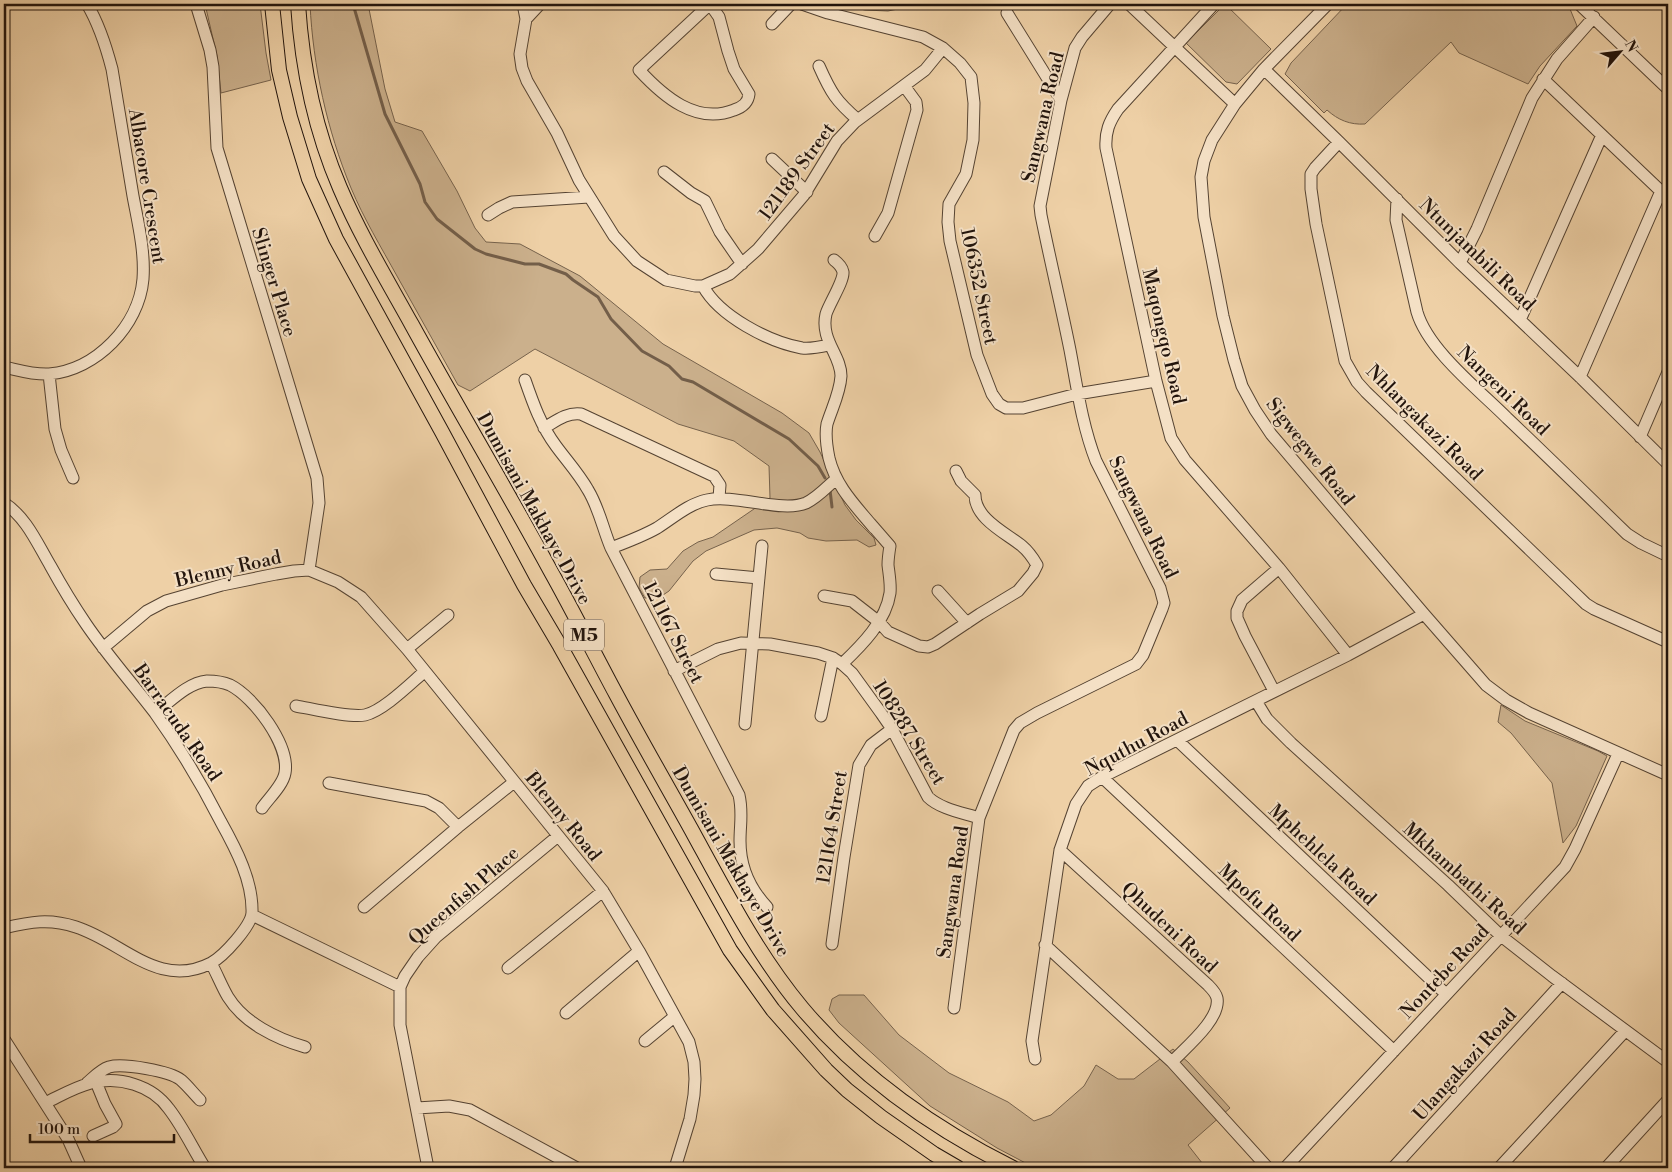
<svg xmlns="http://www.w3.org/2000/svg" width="1672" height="1172" font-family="'Libre Bodoni',serif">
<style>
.green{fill:#cbb08c;stroke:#76624c}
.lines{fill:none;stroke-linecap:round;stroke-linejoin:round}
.stream{stroke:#735e49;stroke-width:3}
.minor-casing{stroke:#554332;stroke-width:13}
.major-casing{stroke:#22140c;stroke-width:16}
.minor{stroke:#f4e0c5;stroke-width:11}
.major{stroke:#eed0a6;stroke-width:14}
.labels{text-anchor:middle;stroke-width:4;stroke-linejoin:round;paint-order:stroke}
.shield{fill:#f4e0c5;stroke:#615144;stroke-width:1}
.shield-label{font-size:18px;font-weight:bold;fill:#22140c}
.street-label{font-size:19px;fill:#22140c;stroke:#f4e0c5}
</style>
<rect width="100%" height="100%" fill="#eed0a6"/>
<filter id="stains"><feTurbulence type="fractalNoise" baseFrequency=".004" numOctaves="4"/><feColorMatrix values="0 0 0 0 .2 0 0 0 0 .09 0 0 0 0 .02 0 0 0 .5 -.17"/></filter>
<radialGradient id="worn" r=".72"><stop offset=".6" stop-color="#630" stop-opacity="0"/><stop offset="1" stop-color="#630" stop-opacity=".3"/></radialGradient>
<path class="green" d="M 205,4 L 260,4 L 266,53 L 271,80 L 221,93 L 217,56 Z
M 310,4 L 368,4 L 385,89 L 395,122 L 422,131 L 457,191 L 475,228 L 486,242 L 520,244 L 580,276 L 663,344 L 782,413 L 809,433 L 820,452 L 845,505 L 856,520 L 874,538 L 876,545 L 869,547 L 857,540 L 826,541 L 808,538 L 800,533 L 777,528 L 754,530 L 706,551 L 693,561 L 669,591 L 660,597 L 645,598 L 639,588 L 640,577 L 650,570 L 667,569 L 683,551 L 698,542 L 713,537 L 770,498 L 769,466 L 734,441 L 678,424 L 535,349 L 470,391 L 458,385 C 438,349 417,312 397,276 C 381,247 364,219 351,188 C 327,130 313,66 310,4 Z
M 835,4 L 922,4 L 888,11 L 865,10 Z
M 1225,4 L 1271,49 L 1237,84 L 1226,82 L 1186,43 Z
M 1347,4 L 1564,4 L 1570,9 L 1577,26 L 1540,66 L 1528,84 L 1459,53 L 1451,42 L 1365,124 C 1350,125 1338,120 1327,110 L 1324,113 L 1285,74 L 1291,63 Z
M 1501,705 L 1525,721 L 1598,751 L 1607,756 L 1576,826 L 1563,843 L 1552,783 L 1511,733 L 1498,722 Z
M 839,995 L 864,995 L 899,1035 L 949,1073 L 1008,1102 L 1034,1121 L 1051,1115 L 1084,1086 L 1096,1065 L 1118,1079 L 1134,1079 L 1173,1049 L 1188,1062 L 1230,1108 L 1188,1145 L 1206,1168 L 1035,1168 L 997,1148 L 930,1106 L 839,1023 L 829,1010 L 832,999 Z"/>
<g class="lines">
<path class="stream" d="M 353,4 L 385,114 L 420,184 L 425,202 L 437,219 L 475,249 L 486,254 L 525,264 L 539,264 L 566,274 L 573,280 L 598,297 L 611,319 L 642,351 L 669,366 L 682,379 L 693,382 L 789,439 L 818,466 L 825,478
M 830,490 L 832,507"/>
<g class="minor-casing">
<path id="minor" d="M 196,4 L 210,50 L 213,67 L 217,148 L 317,478 L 319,503 L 309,570
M 523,4 L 526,19
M 540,4 L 526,19 L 520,54 L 522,68 L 527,81 L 557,133 L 579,180 L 614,236 L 637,261 L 666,280 L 695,286 L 703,286 L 730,274 L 758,249 L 804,195 L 837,141 L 855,122 L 925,70 L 943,48
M 710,4 L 639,70 C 663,96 696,125 734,110 C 743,107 748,103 749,94 L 734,69 L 728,51 L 719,17 L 710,4
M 802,4 L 828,13 L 923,37 L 943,48 L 960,63 L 971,77 L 974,103 L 973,140 L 966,174 L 949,204 L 948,222 L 950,241 L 977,355 L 992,394 L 999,404 L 1006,408 L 1023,408 L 1077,394 L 1156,381
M 1129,4 L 1235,104
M 1214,4 L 1118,109 C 1109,122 1105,132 1106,148 L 1156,381 L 1171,438 L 1185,460 L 1279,568 L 1348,655
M 1328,4 L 1264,69 L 1235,104 L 1212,140 L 1204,161 L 1201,177 L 1204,217 L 1223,316 L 1234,360 L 1242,386 L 1255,410 L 1271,434 L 1424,614 L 1486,685 L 1506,700 L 1529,713 L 1668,775
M 1579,4 L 1668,89
M 1007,13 L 1061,100
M 772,24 L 791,4
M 819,66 C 831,93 836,101 858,120
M 1264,69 L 1339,142 L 1460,263 L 1580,377 L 1668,464
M 1543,79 L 1668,198
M 1339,142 L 1315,168 L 1311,174 L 1311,189 L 1316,224 L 1345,361 L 1357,382 L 1366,392 L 1586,604 L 1594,609 L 1668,642
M 772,159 L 807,192
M 664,172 L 691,193 L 705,201 L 720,232 L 742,264
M 1397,199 L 1396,220 L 1417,312 C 1428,350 1479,390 1507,418 C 1547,456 1587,495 1627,534 L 1641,543 L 1668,556
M 488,215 L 499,208 L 512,202 L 589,197
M 875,236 L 888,213 L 917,110 L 916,102 L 905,87
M 834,260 C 838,263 842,267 843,272 C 844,281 829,304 826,314 C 820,340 841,355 841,376 C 840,393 832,408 827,424 C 825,434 827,448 829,458 C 836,487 856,506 874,528
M 1460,263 L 1477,229 L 1532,98 L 1557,59 L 1594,17
M 703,286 C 719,316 769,342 802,348 C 811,349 820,347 829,345
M 1520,320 L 1602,135
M 4,367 C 18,370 34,375 49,374 C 96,370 139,326 143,279 C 145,251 138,223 133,196 C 126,154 119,112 112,69 C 106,46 99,24 87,4
M 49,374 L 55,429 L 61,450 L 73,478
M 1580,377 L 1661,191
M 525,380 C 533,403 541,426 556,446 C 567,461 579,474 588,490 C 599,508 603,529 611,548 L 739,795 C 743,812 740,824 740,841 C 740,866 750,889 767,907
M 544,428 C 556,421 567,412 581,414 L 714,476 L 720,485 L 719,498
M 1640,437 L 1668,372
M 4,503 C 26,517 37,543 50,565 C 61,585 73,605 86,624 C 107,655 132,683 155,713 C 180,748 201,783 221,822 C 236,849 253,881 252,913 C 251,926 224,956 211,963 C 159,990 123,942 76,927 C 49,918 30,922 4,928
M 611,548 C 627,542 643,536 657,528 C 673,518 688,504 707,500 C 735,494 782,513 806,503 C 817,498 827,487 836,479
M 716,574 L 759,578
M 938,591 L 967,623
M 824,596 L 852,601 L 879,622 L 888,632 L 919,646 L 928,647 L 935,644 L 980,614 L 1018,591 L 1033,573 L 1037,565 C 1033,558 1028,551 1022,546 C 1006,533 975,519 975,495 L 961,481 L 956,471
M 103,648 L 147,611 L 166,601 L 222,585 L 276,574 L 294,571 L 309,570 L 338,582 L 361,597 L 407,649 L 603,891 L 639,951 L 689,1042 L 694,1062 L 695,1079 L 694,1095 L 690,1119 L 675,1168
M 407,649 L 448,615
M 842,664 C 862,645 886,621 890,593 C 891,584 889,574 888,565 C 888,559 889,552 890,546 L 870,523
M 674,671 L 718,649 L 741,643 L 770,644 L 818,653 L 833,658 L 842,664 L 852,673 L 881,713 L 892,729 L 928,797 C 940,809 964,813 979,818
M 1274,691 L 1245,636 L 1237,618 L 1237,611 L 1242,600 L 1279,568
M 1256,701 L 1267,719 L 1291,743 L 1448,885 L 1501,936 L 1552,976 L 1668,1062
M 296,706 C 313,709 350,718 365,715 C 383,711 410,684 424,672
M 155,713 C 170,702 187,683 207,681 C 214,681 223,682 230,685 C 254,697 290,745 285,773 C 283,785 269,798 262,808
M 821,716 L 833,658
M 745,724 L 762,546
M 1177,740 L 1446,994
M 1102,777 L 1394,1051
M 329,783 L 426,801 L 439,808 L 458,827
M 1060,850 L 1208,985 C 1212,989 1216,993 1217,998 C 1221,1019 1185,1048 1172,1062
M 364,907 L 458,827 L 514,782
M 252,915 L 400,987
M 832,944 L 844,857 L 859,765 L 871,745 L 892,729
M 1045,945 L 1172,1062 L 1268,1168
M 211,963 C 217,974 222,987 228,997 C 244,1023 277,1039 305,1047
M 508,968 L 603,891
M 954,1008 L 979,818 L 1014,730 L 1020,723 L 1037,713 L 1136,664 L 1143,655 L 1162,609 L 1164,603 L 1160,588 L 1096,461 C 1082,425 1077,387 1070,350 C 1061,305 1050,260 1041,215 L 1040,206 L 1061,100 L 1075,48 L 1082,37 L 1110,4
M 566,1013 L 639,951
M 4,1039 L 68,1139 L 81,1168
M 645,1041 L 674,1017
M 1035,1059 L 1032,1041 L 1060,850 L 1076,804 L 1088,786 L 1102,777 L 1348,655 L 1424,614
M 87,1083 C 94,1077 100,1070 109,1067 C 123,1063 170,1071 181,1080 C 188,1086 193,1093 200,1100
M 45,1103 C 60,1096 75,1087 91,1083 C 119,1076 152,1085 169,1109 C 183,1127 193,1149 205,1168
M 417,1108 L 449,1106 L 470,1110 L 577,1168
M 93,1136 L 113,1127 L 116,1124 L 105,1104 L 96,1082
M 428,1168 L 400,1025 L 400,987 L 405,976 L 418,957 L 436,937 L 558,836
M 1285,1168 L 1565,867 L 1575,849 L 1618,754
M 1393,1168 L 1562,983
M 1499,1168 L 1625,1031
M 1606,1168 L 1668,1100"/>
</g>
<g class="major-casing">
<path id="major" d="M 272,4 L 279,70 L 290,117 L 309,179 L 336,239 L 442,432 L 524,585 L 560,646 L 730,950 L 773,1010 L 826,1070 L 847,1090 L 881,1117 L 934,1154 L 958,1168
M 298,4 C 302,66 315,130 340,188 C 360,235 387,280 412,325 C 457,407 505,487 550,570 C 573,611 594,653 616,694 C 640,739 666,784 691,829 C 725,891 757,954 802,1008 C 860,1077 933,1128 1013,1168"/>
</g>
<use href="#minor" class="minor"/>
<use href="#major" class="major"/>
</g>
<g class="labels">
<rect class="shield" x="564" y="619.5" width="40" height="31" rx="4"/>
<g class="shield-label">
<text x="584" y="641">M5</text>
</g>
<g class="street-label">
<text transform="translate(1042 117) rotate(-77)" y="7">Sangwana Road</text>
<text transform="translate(796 171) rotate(-54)" y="7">121189 Street</text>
<text transform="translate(148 186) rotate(81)" y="7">Albacore Crescent</text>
<text transform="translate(1478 254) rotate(44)" y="7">Ntunjambili Road</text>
<text transform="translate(275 282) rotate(73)" y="7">Slinger Place</text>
<text transform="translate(980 286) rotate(78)" y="7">106352 Street</text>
<text transform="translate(1165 336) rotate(77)" y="7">Maqongqo Road</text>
<text transform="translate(1504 390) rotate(44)" y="7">Nangeni Road</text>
<text transform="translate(1425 422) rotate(45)" y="7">Nhlangakazi Road</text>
<text transform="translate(1311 451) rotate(52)" y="7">Sigwegwe Road</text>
<text transform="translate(535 508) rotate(61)" y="7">Dumisani Makhaye Drive</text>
<text transform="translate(1144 517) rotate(64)" y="7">Sangwana Road</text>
<text transform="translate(228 568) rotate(-13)" y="7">Blenny Road</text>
<text transform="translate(674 632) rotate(63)" y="7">121167 Street</text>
<text transform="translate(178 722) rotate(55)" y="7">Barracuda Road</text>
<text transform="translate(910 732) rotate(58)" y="7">108287 Street</text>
<text transform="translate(1136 743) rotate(-28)" y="7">Nquthu Road</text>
<text transform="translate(564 816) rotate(51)" y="7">Blenny Road</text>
<text transform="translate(831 827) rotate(-81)" y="7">121164 Street</text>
<text transform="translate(1323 854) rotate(43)" y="7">Mphehlela Road</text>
<text transform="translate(732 861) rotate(60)" y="7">Dumisani Makhaye Drive</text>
<text transform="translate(1465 878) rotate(42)" y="7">Mkhambathi Road</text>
<text transform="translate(952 892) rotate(-82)" y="7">Sangwana Road</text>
<text transform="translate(463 895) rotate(-41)" y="7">Queenfish Place</text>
<text transform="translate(1260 902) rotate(43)" y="7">Mpofu Road</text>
<text transform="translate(1170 927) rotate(43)" y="7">Qhudeni Road</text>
<text transform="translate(1444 971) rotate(-47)" y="7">Nontebe Road</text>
<text transform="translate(1464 1064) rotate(-48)" y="7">Ulangakazi Road</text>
</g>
</g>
<rect width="1672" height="1172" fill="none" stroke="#eed0a6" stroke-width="20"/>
<rect x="5" y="5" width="1662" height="1162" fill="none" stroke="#22140c" stroke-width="2.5"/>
<rect x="10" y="10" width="1652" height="1152" fill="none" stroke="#22140c"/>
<g transform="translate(1620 52) rotate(62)" stroke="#f4e0c5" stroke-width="4" paint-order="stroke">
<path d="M0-4L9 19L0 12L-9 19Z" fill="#22140c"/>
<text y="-8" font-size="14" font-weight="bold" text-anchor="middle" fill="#22140c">N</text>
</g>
<path d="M30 1134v8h144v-8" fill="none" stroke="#22140c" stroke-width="2.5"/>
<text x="38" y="1134" font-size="15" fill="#22140c" stroke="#f4e0c5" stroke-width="4" paint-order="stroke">100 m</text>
<rect width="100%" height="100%" filter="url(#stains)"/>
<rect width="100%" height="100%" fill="url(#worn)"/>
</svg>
